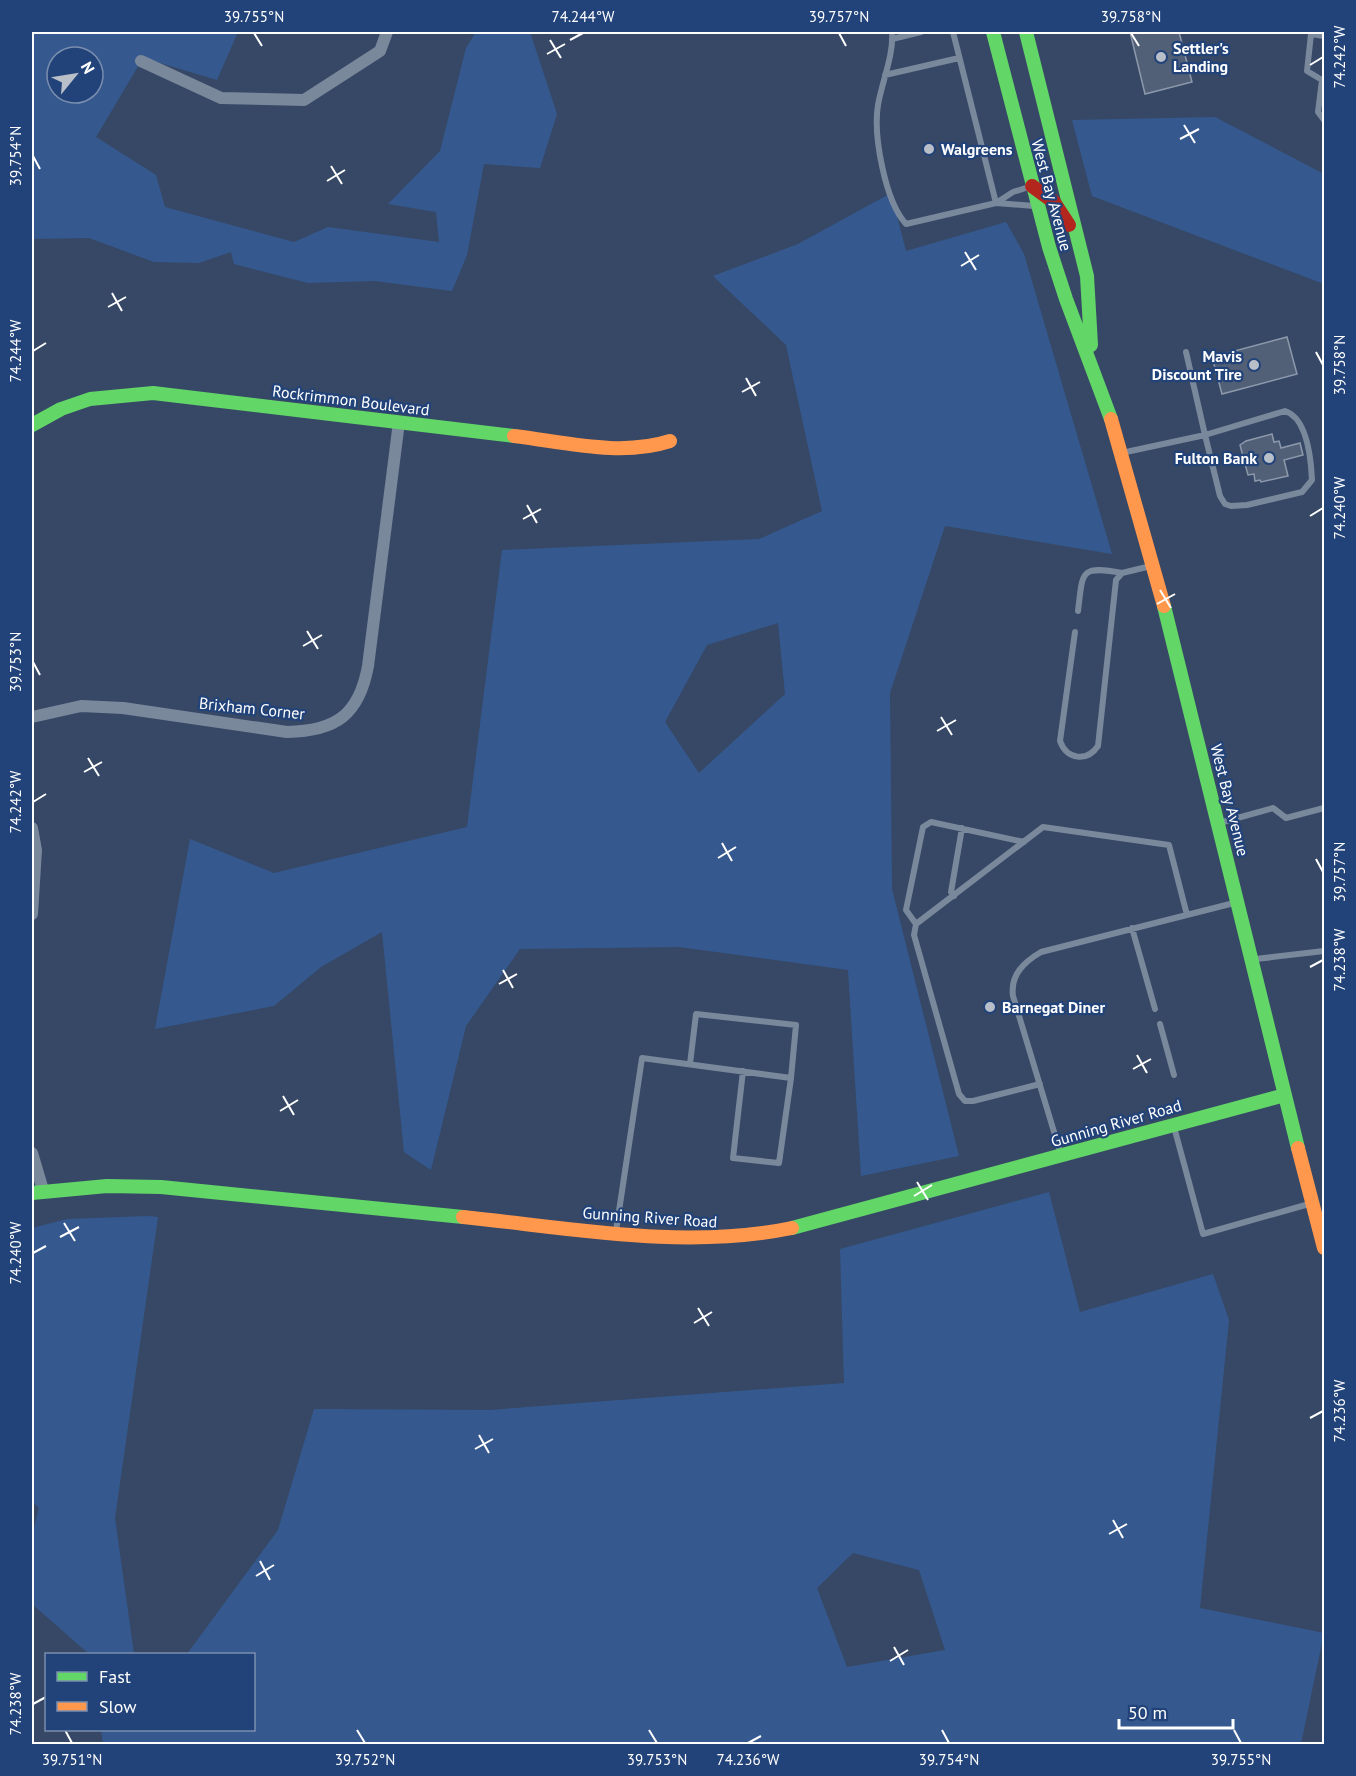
<svg xmlns="http://www.w3.org/2000/svg" width="1356" height="1776" font-family="'PT Sans',sans-serif">
<style>
.green{fill:#35598f;fill-rule:evenodd}
.building{fill:#526077;stroke:#8d99ab;stroke-width:1.5}
.lines{fill:none;stroke-linecap:round;stroke-linejoin:round}
.lane{stroke:#7a889c;stroke-width:6}
.street{stroke:#7a889c;stroke-width:12}
.fast{stroke:#63d668;stroke-width:14}
.slow{stroke:#ff974d;stroke-width:14}
.jam{stroke:#b3261e;stroke-width:14}
.ticks{fill:none;stroke:#fff;stroke-width:2}
.poi-dot{fill:#b9bfc9;stroke:#224379;stroke-width:2}
.labels{text-anchor:middle;stroke-width:4.5;stroke-linejoin:round;paint-order:stroke}
.poi-label{font-size:16px;font-weight:bold;fill:#fff;stroke:#224379;text-anchor:start}
.street-label{font-size:16px;fill:#fff;stroke:#224379}
.neatline{fill:none;stroke:#fff;stroke-width:2}
.ticks-label{font-size:15px;text-anchor:middle;fill:#fff}
</style>
<rect width="100%" height="100%" fill="#364865"/>
<path class="green" d="M 32,32 L 70,32 L 73,34 L 92,32 L 238,32 L 217,80 L 143,58 L 96,137 L 156,175 L 165,207 L 294,242 L 328,227 L 439,242 L 436,212 L 388,204 L 440,151 L 466,48 L 476,32 L 530,32 L 557,114 L 540,168 L 484,164 L 467,255 L 452,291 L 375,281 L 308,283 L 234,264 L 231,252 L 199,263 L 154,262 L 89,238 L 32,239 ZM 57,57 L 93,57 L 93,93 L 57,93 Z
M 1215,117 L 1324,174 L 1324,284 L 1092,196 L 1072,120 Z
M 891,193 L 906,251 L 1006,222 L 1024,254 L 1112,554 L 945,526 L 890,693 L 892,889 L 959,1156 L 861,1176 L 848,970 L 679,947 L 520,949 L 466,1026 L 431,1170 L 404,1152 L 382,932 L 321,967 L 274,1006 L 155,1029 L 190,839 L 274,873 L 467,827 L 502,550 L 759,539 L 822,511 L 786,345 L 713,276 L 798,244 ZM 778,623 L 785,694 L 699,773 L 665,722 L 707,645 Z
M 1049,1192 L 1080,1312 L 1213,1274 L 1229,1320 L 1200,1608 L 1324,1633 L 1301,1744 L 103,1744 L 101,1730 L 254,1730 L 254,1654 L 187,1654 L 278,1530 L 314,1409 L 489,1410 L 844,1383 L 840,1249 ZM 853,1553 L 919,1570 L 945,1650 L 847,1667 L 817,1588 Z
M 148,1216 L 158,1217 L 115,1518 L 134,1654 L 89,1654 L 32,1604 L 32,1535 L 39,1508 L 32,1501 L 32,1228 L 67,1219 Z"/>
<path class="building" d="M 1130,32 L 1179,32 L 1192,82 L 1145,94 Z
M 1287,337 L 1297,374 L 1222,394 L 1212,357 Z
M 1272,434 L 1274,442 L 1279,441 L 1281,448 L 1300,443 L 1303,455 L 1284,460 L 1288,476 L 1261,482 L 1260,480 L 1255,481 L 1254,474 L 1248,475 L 1240,445 L 1246,441 Z"/>
<g class="lines">
<path class="lane" d="M 892,32 C 894,54 882,82 878,105 C 873,135 885,201 906,224 L 996,203 L 1013,192 L 1029,187
M 953,32 L 996,203
M 1311,32 L 1311,34 L 1324,36
M 1311,34 L 1307,71 L 1322,80 L 1318,112 L 1324,120
M 892,39 L 921,32
M 885,75 L 959,58
M 996,203 L 1034,206
M 1126,452 L 1205,435 L 1220,496 L 1225,504 L 1231,506 L 1247,505 L 1302,492 L 1312,480 C 1311,459 1307,418 1285,411 L 1205,435 L 1186,352
M 1078,611 C 1083,572 1079,565 1122,573
M 1075,632 L 1060,741 C 1067,760 1087,762 1098,746 L 1116,580 L 1122,573 L 1151,566
M 1223,822 L 1273,808 L 1286,818 L 1324,808
M 954,896 L 951,892 L 962,828
M 916,924 L 906,910 L 923,827 L 931,822 L 1024,842
M 1132,928 L 1155,1009
M 1256,959 L 1324,951
M 1160,1024 L 1174,1075
M 690,1064 L 696,1014 L 796,1025 L 791,1078
M 1040,1084 L 973,1101 L 965,1101 L 959,1094 L 914,935 L 916,924 L 1043,827 L 1169,845 L 1187,915
M 1174,1127 L 1203,1234 L 1309,1204
M 1061,1155 L 1013,996 C 1010,975 1024,962 1041,952 L 1234,903
M 616,1231 L 642,1058 L 791,1078 L 779,1163 L 733,1158 L 743,1071"/>
<path class="street" d="M 141,61 L 221,98 L 304,100 L 380,51 L 387,32
M 32,717 L 81,706 L 123,708 L 287,732 C 336,731 359,715 368,666 L 399,422
M 32,828 L 36,850 L 32,914
M 32,1153 L 43,1190"/>
<path class="fast" d="M 993,32 L 1049,247 L 1066,299 L 1111,419
M 1026,32 L 1087,276 L 1091,345
M 32,425 L 61,409 L 90,399 L 153,393 L 514,436
M 1164,606 L 1298,1148
M 32,1193 L 107,1186 L 161,1187 L 463,1217
M 792,1228 L 1285,1095"/>
<path class="slow" d="M 1111,419 L 1164,606
M 514,436 C 565,442 621,457 670,441
M 1298,1148 L 1324,1248
M 463,1217 C 571,1228 684,1250 792,1228"/>
<path class="jam" d="M 1032,186 L 1054,202 L 1069,225"/>
</g>
<path class="ticks" d="M 254,33 L 262,46M 839,33 L 846,46M 1131,33 L 1139,46M 550,40 L 561,58M 570,40 L 583,33M 547,54 L 565,44M 1310,65 L 1323,57M 1184,125 L 1195,143M 1180,139 L 1199,129M 33,156 L 40,169M 331,166 L 342,184M 327,181 L 345,170M 965,252 L 976,270M 961,266 L 979,255M 112,293 L 122,311M 108,307 L 126,297M 33,351 L 46,343M 1316,352 L 1323,365M 746,378 L 756,396M 742,392 L 760,382M 527,505 L 537,523M 1310,516 L 1323,508M 523,519 L 541,509M 1160,590 L 1171,608M 1157,604 L 1175,594M 307,631 L 318,649M 303,646 L 322,635M 33,662 L 40,675M 941,717 L 952,735M 937,731 L 956,720M 88,758 L 99,776M 84,772 L 102,762M 33,802 L 46,794M 722,843 L 732,861M 718,858 L 736,847M 1316,859 L 1323,872M 1310,967 L 1323,960M 503,970 L 513,988M 499,984 L 517,974M 1137,1055 L 1147,1073M 1133,1069 L 1151,1059M 283,1096 L 294,1115M 280,1111 L 298,1100M 917,1182 L 928,1200M 914,1196 L 932,1185M 64,1223 L 75,1241M 60,1237 L 79,1227M 33,1253 L 46,1246M 698,1308 L 709,1326M 694,1323 L 712,1312M 1310,1418 L 1323,1411M 479,1435 L 489,1453M 475,1449 L 493,1439M 1113,1520 L 1123,1538M 1109,1534 L 1127,1524M 260,1561 L 270,1580M 256,1576 L 274,1565M 894,1647 L 904,1665M 890,1661 L 908,1650M 33,1704 L 46,1697M 65,1730 L 72,1743M 357,1730 L 365,1743M 649,1730 L 657,1743M 942,1730 L 949,1743M 1234,1730 L 1241,1743M 748,1743 L 761,1736"/>
<g class="poi-dot">
<circle cx="1161" cy="57" r="6"/>
<circle cx="929" cy="149" r="6"/>
<circle cx="1254" cy="365" r="6"/>
<circle cx="1269" cy="458" r="6"/>
<circle cx="990" cy="1007" r="6"/>
</g>
<g class="labels">
<g class="poi-label">
<text x="1173" y="54">Settler's<tspan x="1173" dy="18">Landing</tspan></text>
<text x="941" y="155">Walgreens</text>
<text x="1242" y="362" text-anchor="end">Mavis<tspan x="1242" dy="18">Discount Tire</tspan></text>
<text x="1257" y="464" text-anchor="end">Fulton Bank</text>
<text x="1002" y="1013">Barnegat Diner</text>
</g>
<g class="street-label">
<text transform="translate(1052 195) rotate(75)" y="6">West Bay Avenue</text>
<text transform="translate(351 400) rotate(7)" y="6">Rockrimmon Boulevard</text>
<text transform="translate(252 708) rotate(6)" y="6">Brixham Corner</text>
<text transform="translate(1230 800) rotate(76)" y="6">West Bay Avenue</text>
<text transform="translate(1116 1123) rotate(-16)" y="6">Gunning River Road</text>
<text transform="translate(650 1217) rotate(4)" y="6">Gunning River Road</text>
</g>
</g>
<rect width="1356" height="1776" fill="none" stroke="#224379" stroke-width="66"/>
<rect x="45" y="1653" width="210" height="78" fill="#224379" stroke="#7a8eaf" stroke-width="1.5"/>
<rect x="57" y="1672" width="30" height="9" fill="#63d668" stroke="#7a8eaf" stroke-width="1.5"/>
<text x="99" y="1683" font-size="18" fill="#ffffff">Fast</text>
<rect x="57" y="1702" width="30" height="9" fill="#ff974d" stroke="#7a8eaf" stroke-width="1.5"/>
<text x="99" y="1713" font-size="18" fill="#ffffff">Slow</text>
<g transform="translate(75 75) rotate(60)"><circle r="28" fill="#224379" stroke="#7a8eaf" stroke-width="1.5"/>
<path d="M0-4.5L10 22L0 15L-10 22Z" fill="#b9bfc9"/>
<text y="-9" font-size="16" font-weight="bold" text-anchor="middle" fill="#ffffff">N</text>
</g>
<path d="M1119 1719v9h114v-9" fill="none" stroke="#ffffff" stroke-width="3"/>
<text x="1128" y="1719" font-size="18" fill="#ffffff" stroke="#224379" stroke-width="4.5" paint-order="stroke">50 m</text>
<rect x="33" y="33" width="1290" height="1710" class="neatline"/>
<g class="ticks-label">
<text x="254" y="22">39.755°N</text>
<text x="583" y="22">74.244°W</text>
<text x="839" y="22">39.757°N</text>
<text x="1131" y="22">39.758°N</text>
<text transform="translate(1340 57) rotate(-90)" y="5">74.242°W</text>
<text transform="translate(16 156) rotate(-90)" y="5">39.754°N</text>
<text transform="translate(16 351) rotate(-90)" y="5">74.244°W</text>
<text transform="translate(1340 365) rotate(-90)" y="5">39.758°N</text>
<text transform="translate(1340 508) rotate(-90)" y="5">74.240°W</text>
<text transform="translate(16 662) rotate(-90)" y="5">39.753°N</text>
<text transform="translate(16 802) rotate(-90)" y="5">74.242°W</text>
<text transform="translate(1340 872) rotate(-90)" y="5">39.757°N</text>
<text transform="translate(1340 960) rotate(-90)" y="5">74.238°W</text>
<text transform="translate(16 1253) rotate(-90)" y="5">74.240°W</text>
<text transform="translate(1340 1411) rotate(-90)" y="5">74.236°W</text>
<text transform="translate(16 1704) rotate(-90)" y="5">74.238°W</text>
<text x="72" y="1765">39.751°N</text>
<text x="365" y="1765">39.752°N</text>
<text x="657" y="1765">39.753°N</text>
<text x="748" y="1765">74.236°W</text>
<text x="949" y="1765">39.754°N</text>
<text x="1241" y="1765">39.755°N</text>
</g>
</svg>
